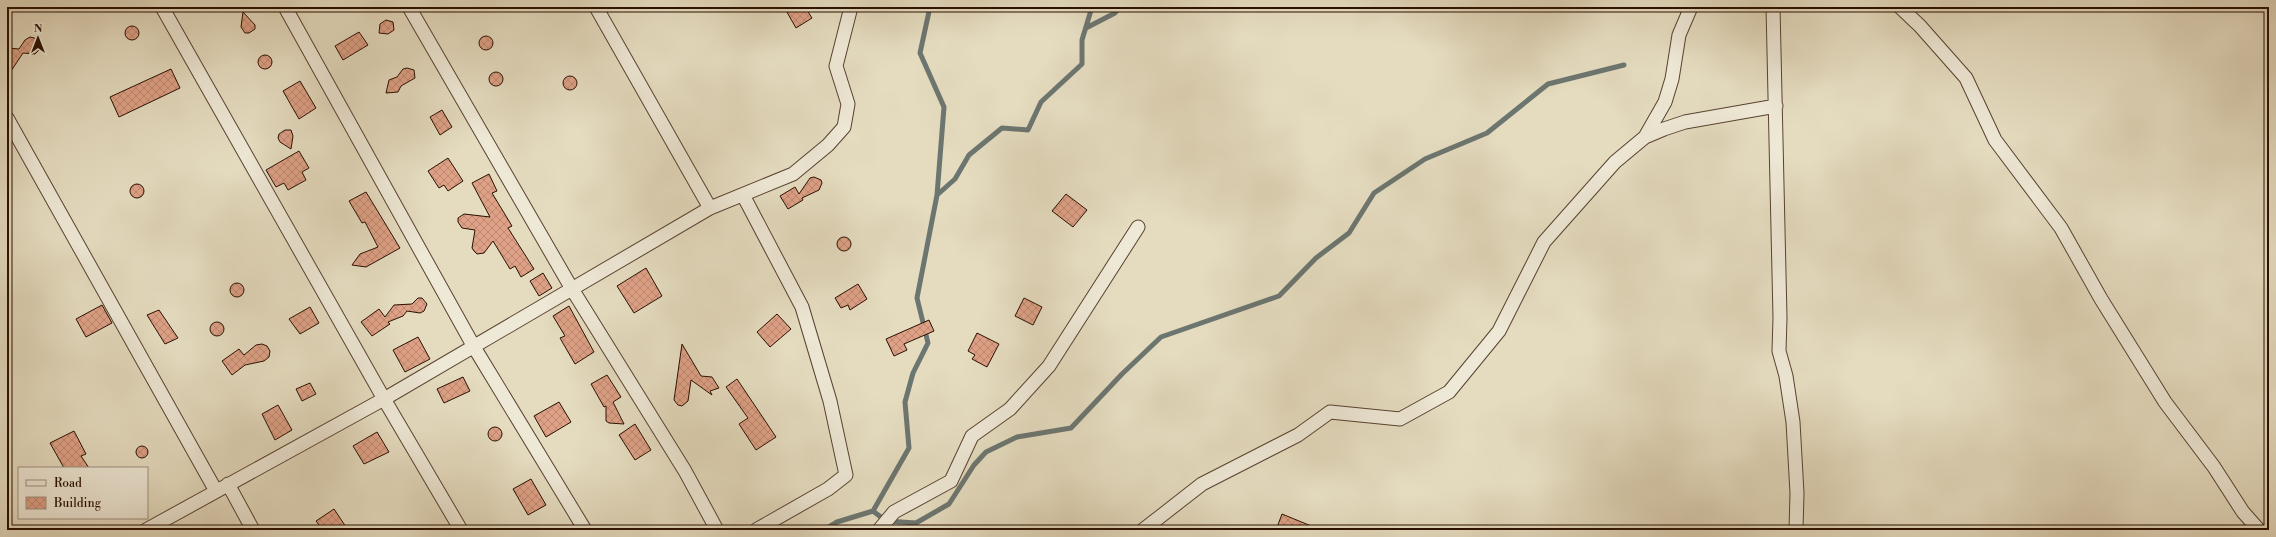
<svg xmlns="http://www.w3.org/2000/svg" width="2276" height="537" font-family="'Libre Bodoni',serif">
<style>
.lines{fill:none;stroke-linecap:round;stroke-linejoin:round}
.stream{stroke:#6c7670;stroke-width:5}
.building{fill:url(#building-cross-hatch);stroke:#290f00}
.minor-casing{stroke:#584230;stroke-width:15}
.minor{stroke:#eee8d6;stroke-width:13}
</style>
<defs>
<pattern id="building-cross-hatch" width="8" height="8" patternUnits="userSpaceOnUse"><rect width="8" height="8" fill="#dea186"/><path d="M0 0l8 8M0 8l8-8" fill="none" stroke="#be8972"/></pattern>
</defs>
<rect width="100%" height="100%" fill="#e5dcc0"/>
<filter id="stains"><feTurbulence type="fractalNoise" baseFrequency=".005" numOctaves="4"/><feColorMatrix values="0 0 0 0 .2 0 0 0 0 .09 0 0 0 0 .02 0 0 0 .5 -.17"/></filter>
<radialGradient id="worn" r=".72"><stop offset=".6" stop-color="#630" stop-opacity="0"/><stop offset="1" stop-color="#630" stop-opacity=".3"/></radialGradient>
<g class="lines">
<path class="stream" d="M 930,7 L 920,53 L 944,107 L 937,195
M 1086,28 L 1115,13 L 1120,7
M 873,511 L 909,448 L 905,402 L 913,373 L 928,343 L 917,298 L 937,195 L 955,179 L 969,155 L 1002,128 L 1028,130 L 1041,102 L 1082,64 L 1082,40 L 1092,7
M 824,530 L 837,522 L 873,511 L 886,521 L 916,523 L 949,504 L 974,465 L 986,452 L 1017,437 L 1071,428 L 1122,374 L 1161,337 L 1279,296 L 1316,258 L 1349,233 L 1374,193 L 1425,159 L 1487,133 L 1548,84 L 1624,65"/>
</g>
<path class="building" d="M 784,7 L 805,7 L 812,18 L 796,28 Z
M 243,12 L 255,25 L 255,29 L 249,33 L 245,33 L 241,27 Z
M 386,20 L 393,22 L 394,30 L 388,34 L 379,33 L 380,24 Z
M125 33a7 7 0 1 1 14 0a7 7 0 1 1-14 0Z
M 359,32 L 368,45 L 343,60 L 335,46 Z
M479 43a7 7 0 1 1 14 0a7 7 0 1 1-14 0Z
M 30,37 L 38,39 L 40,44 L 39,50 L 35,54 L 23,53 L 7,77 L 7,48 L 19,49 L 25,40 Z
M258 62a7 7 0 1 1 14 0a7 7 0 1 1-14 0Z
M 407,68 L 414,70 L 415,78 L 401,86 L 398,92 L 386,93 L 389,80 L 397,77 L 403,69 Z
M 171,69 L 180,88 L 119,117 L 110,97 Z
M489 79a7 7 0 1 1 14 0a7 7 0 1 1-14 0Z
M563 83a7 7 0 1 1 14 0a7 7 0 1 1-14 0Z
M 300,81 L 316,108 L 299,119 L 283,91 Z
M 442,110 L 452,127 L 440,135 L 430,117 Z
M 285,130 L 291,130 L 293,136 L 291,149 L 280,142 L 278,138 L 279,134 Z
M 299,151 L 309,168 L 302,172 L 306,180 L 288,190 L 284,183 L 276,187 L 266,170 Z
M 448,158 L 463,181 L 448,191 L 444,185 L 439,188 L 428,171 Z
M 489,174 L 497,191 L 492,193 L 512,226 L 508,228 L 534,269 L 521,277 L 515,266 L 510,269 L 493,241 L 484,253 L 477,254 L 474,251 L 472,248 L 475,230 L 462,228 L 458,222 L 458,218 L 464,214 L 490,217 L 472,183 Z
M 814,177 L 821,180 L 822,183 L 819,190 L 802,198 L 803,200 L 788,209 L 780,196 L 795,187 L 799,194 L 810,178 Z
M130 191a7 7 0 1 1 14 0a7 7 0 1 1-14 0Z
M 366,192 L 400,248 L 366,267 L 352,265 L 360,254 L 378,247 L 365,222 L 362,223 L 349,201 Z
M 1066,194 L 1087,210 L 1073,227 L 1052,211 Z
M837 244a7 7 0 1 1 14 0a7 7 0 1 1-14 0Z
M 646,268 L 662,296 L 634,313 L 617,286 Z
M 543,273 L 552,288 L 539,296 L 530,281 Z
M230 290a7 7 0 1 1 14 0a7 7 0 1 1-14 0Z
M 858,284 L 867,299 L 850,310 L 848,305 L 841,308 L 835,298 Z
M 418,298 L 422,298 L 427,304 L 424,311 L 420,313 L 407,311 L 403,316 L 388,322 L 390,324 L 372,336 L 361,322 L 379,309 L 385,317 L 394,305 L 412,304 Z
M 1024,298 L 1042,307 L 1033,325 L 1015,316 Z
M 102,305 L 112,323 L 86,337 L 76,319 Z
M 569,306 L 594,352 L 575,364 L 560,338 L 565,336 L 553,316 Z
M 310,307 L 319,323 L 300,334 L 289,319 Z
M 159,310 L 178,338 L 165,344 L 147,315 Z
M 777,314 L 791,329 L 770,347 L 757,332 Z
M 929,320 L 934,331 L 904,344 L 907,350 L 894,356 L 886,339 Z
M210 329a7 7 0 1 1 14 0a7 7 0 1 1-14 0Z
M 977,333 L 999,344 L 987,367 L 972,359 L 975,355 L 968,351 Z
M 418,337 L 430,359 L 405,372 L 393,350 Z
M 262,344 L 267,346 L 270,351 L 269,357 L 264,361 L 245,365 L 232,375 L 222,361 L 239,349 L 244,355 L 256,345 Z
M 682,344 L 701,376 L 712,377 L 719,388 L 710,391 L 712,395 L 691,380 L 688,401 L 682,406 L 678,405 L 674,400 Z
M 607,375 L 621,397 L 613,402 L 624,424 L 609,423 L 606,421 L 606,406 L 604,407 L 591,384 Z
M 463,377 L 470,391 L 444,403 L 437,389 Z
M 737,379 L 776,437 L 756,450 L 739,424 L 748,418 L 726,387 Z
M 310,383 L 316,394 L 302,401 L 296,389 Z
M 559,402 L 571,422 L 546,437 L 534,416 Z
M 278,405 L 292,430 L 275,440 L 262,414 Z
M 635,424 L 651,450 L 635,460 L 619,435 Z
M488 434a7 7 0 1 1 14 0a7 7 0 1 1-14 0Z
M 74,431 L 86,454 L 81,456 L 89,468 L 64,468 L 50,443 Z
M 377,432 L 389,452 L 364,464 L 353,446 Z
M136 452a6 6 0 1 1 12 0a6 6 0 1 1-12 0Z
M 531,479 L 546,505 L 528,515 L 513,489 Z
M 334,509 L 348,530 L 323,530 L 316,521 Z
M 1282,514 L 1321,530 L 1276,530 Z"/>
<g class="lines">
<g class="minor-casing">
<path id="minor" d="M 162,7 L 384,399 L 461,530
M 285,7 L 474,347 L 585,530
M 409,7 L 572,289 L 685,471 L 717,530
M 596,7 L 710,208
M 1773,7 L 1780,318 L 1779,351 L 1786,376 L 1793,422 L 1797,493 L 1796,530
M 1900,7 L 1920,26 L 1966,78 L 1995,140 L 2061,228 L 2101,299 L 2165,402 L 2214,467 L 2243,512 L 2259,530
M 7,118 L 216,491
M 1645,137 L 1665,102 L 1672,79 L 1679,35 L 1691,7
M 743,195 L 802,307 L 830,401 L 846,475 L 828,489 L 756,530
M 228,484 L 253,530
M 146,530 L 384,399 L 710,208 L 793,174 L 828,145 L 844,127 L 848,104 L 836,66 L 851,7
M 879,530 L 894,512 L 951,481 L 972,436 L 1010,409 L 1049,366 L 1138,227
M 1143,530 L 1202,484 L 1298,435 L 1330,412 L 1400,419 L 1449,392 L 1499,331 L 1544,242 L 1615,162 L 1645,137 L 1664,129 L 1685,122 L 1776,106"/>
</g>
<use href="#minor" class="minor"/>
</g>
<rect width="2276" height="537" fill="none" stroke="#e5dcc0" stroke-width="24"/>
<rect x="8" y="8" width="2260" height="521" fill="none" stroke="#290f00" stroke-width="2"/>
<rect x="12" y="12" width="2252" height="513" fill="none" stroke="#290f00"/>
<rect x="18" y="467" width="130" height="52" fill="#eee8d6" stroke="#9f9180"/>
<rect x="26" y="480" width="20" height="6" fill="#eee8d6" stroke="#9f9180"/>
<text x="54" y="487" font-size="12" fill="#290f00">Road</text>
<rect x="26" y="497" width="20" height="12" fill="url(#building-cross-hatch)" stroke="#9f9180"/>
<text x="54" y="507" font-size="12" fill="#290f00">Building</text>
<g transform="translate(38 38)" stroke="#eee8d6" stroke-width="3" paint-order="stroke">
<path d="M0-3L7 15L0 10L-7 15Z" fill="#290f00"/>
<text y="-6" font-size="11" font-weight="bold" text-anchor="middle" fill="#290f00">N</text>
</g>
<rect width="100%" height="100%" filter="url(#stains)"/>
<rect width="100%" height="100%" fill="url(#worn)"/>
</svg>
